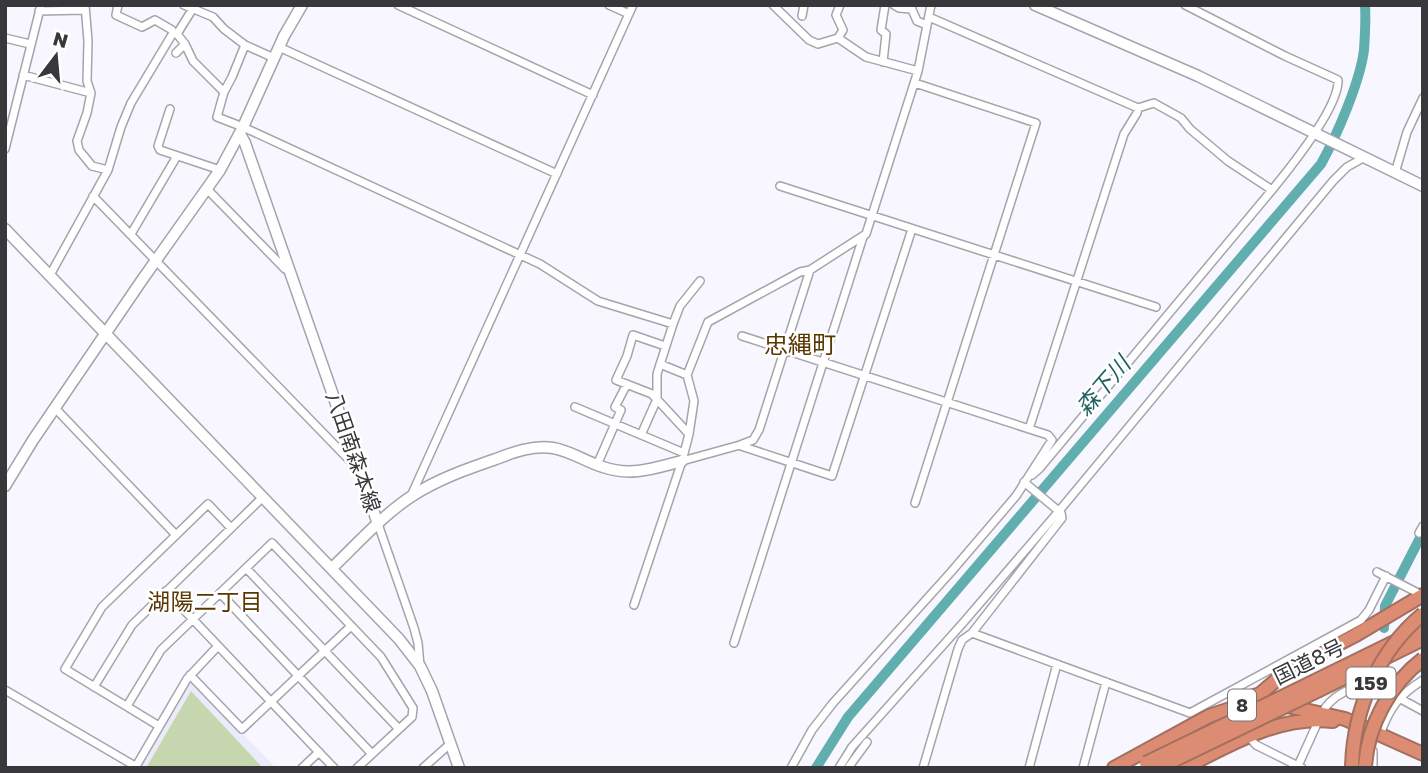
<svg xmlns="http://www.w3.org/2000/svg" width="1428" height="773" font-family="'Golos Text','Noto Sans JP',sans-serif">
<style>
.built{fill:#ebebfb}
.green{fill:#c6d7af}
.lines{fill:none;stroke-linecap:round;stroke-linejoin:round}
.river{stroke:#61aeae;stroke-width:10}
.street-casing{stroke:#a5a4ad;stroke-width:10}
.secondary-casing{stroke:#a5a4ad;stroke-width:13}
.highway-casing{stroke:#a36f5f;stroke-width:16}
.street{stroke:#fff;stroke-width:7}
.secondary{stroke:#fff;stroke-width:10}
.highway{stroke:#dc8c72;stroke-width:12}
.highway-bridge-casing{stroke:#a36f5f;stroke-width:16;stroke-linecap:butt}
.highway-bridge{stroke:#dc8c72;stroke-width:12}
.labels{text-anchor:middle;stroke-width:5;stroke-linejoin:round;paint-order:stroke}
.shield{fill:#fff;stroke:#747476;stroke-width:2}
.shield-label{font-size:19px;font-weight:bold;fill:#38383b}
.street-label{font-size:21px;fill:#38383b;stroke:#fff}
.water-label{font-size:23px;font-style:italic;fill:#206161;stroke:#fff}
.neighbourhood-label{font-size:23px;fill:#583700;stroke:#fff}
.quarter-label{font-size:24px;fill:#583700;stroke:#fff}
</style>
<rect width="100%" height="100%" fill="#f8f7ff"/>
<path class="built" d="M 192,681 L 276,768 L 137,768 L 189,682 Z"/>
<path class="green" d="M 191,691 L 263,768 L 146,768 Z"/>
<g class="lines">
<path class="river" d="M 1384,628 L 1385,606 L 1423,532
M 816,768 L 848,717 L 1321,164 C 1337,135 1360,82 1364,50 C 1365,35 1366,20 1365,5"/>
<g class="street-casing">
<path id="street" d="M 85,5 L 88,41 L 87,81 L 91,93 L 87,113 L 77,141 L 79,150 L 92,166 L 108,170
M 118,5 L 116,15 L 142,27 L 155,20 L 172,30 L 173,33
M 184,5 L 213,17 L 224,29 L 245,45 L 274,58
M 398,5 L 593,95
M 609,5 L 629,14
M 773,5 L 809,40 L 818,44 L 838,38
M 840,5 L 836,15 L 843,30 L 838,38 L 866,57 L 918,71
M 894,5 L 899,8 L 911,9
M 910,5 L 917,21 L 927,25
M 39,11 L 85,10
M 802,16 L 804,5
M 929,17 L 1138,108 L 1154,103 L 1181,118 L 1190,129 L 1228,161 L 1272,190
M 177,34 L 185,44 L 193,61 L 224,92 L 217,117 L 243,127 L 540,264 L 598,301 L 673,324
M 5,38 L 30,44
M 279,47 L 557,174
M 176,53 L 185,44
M 883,62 L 886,34 L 881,30 L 885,5
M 23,75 L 91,93
M 915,83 L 1036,123 L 915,503
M 224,92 L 232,77 L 245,45
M 170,109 L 158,146 L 160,150 L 220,170
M 5,149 L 41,5
M 1395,173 L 1407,132 L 1423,98
M 780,186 L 1156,307
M 207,189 L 285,269 L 289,268
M 93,196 L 358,469
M 131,234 L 177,156
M 50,275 L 108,170 L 121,127 L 131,103 L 173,33 L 177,34 L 195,5
M 742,336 L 1048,435 L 1052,440 L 1016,496 L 951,572 L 833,703 L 812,730 L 791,768
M 665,346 L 633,335 L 627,356 L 616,380 L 652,394 L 689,434
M 660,364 L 687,375
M 575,407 L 684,453
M 55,408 L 176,535
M 1029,429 L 1124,134 L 1137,113 L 1138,108
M 641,435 L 657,399 L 657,374 L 673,324 L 680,306 L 700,281
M 741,446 L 832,476 L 912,229
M 682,461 L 740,445 L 753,440 L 759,430 L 810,270 L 866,234 L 918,71 L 931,5
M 597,465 L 621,410 L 615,407 L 627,384
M 1032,475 L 1039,469 L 1272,190 C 1290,168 1339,107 1338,80 L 1285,56 L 1185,5
M 411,496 L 633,5
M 378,524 L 414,628 L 418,643 L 420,666
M 1419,533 L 1423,526
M 246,568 L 399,729
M 1377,572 L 1422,595
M 166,591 L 334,768
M 220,593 L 372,754
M 634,605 L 682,461 L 689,434 L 694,401 L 687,375 L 708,322 L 800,272 L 810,270
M 972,633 L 1190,713 L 1361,620 L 1369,610 L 1386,576
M 734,643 L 863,237
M 190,675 L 242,729 L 351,626
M 94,687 L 132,625 L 263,497
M 5,690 L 135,766
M 127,706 L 161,650 L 272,543 L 381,657 L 413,708 L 412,717 L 357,768
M 1325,708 C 1339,688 1367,683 1390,678 L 1399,698 L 1423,711
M 159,726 L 65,669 L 102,607 L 208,504 L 231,528
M 1380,735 C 1389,708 1399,695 1423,680
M 1248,736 L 1256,745 L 1302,768
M 135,768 L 187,679 L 218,646
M 302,768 L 319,752
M 423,768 L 451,743
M 839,768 L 852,747 L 962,624 L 1059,511 L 1333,181 L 1347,167 L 1365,157
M 848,768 L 867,742
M 923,768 L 958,649 L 962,640 L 972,633 L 1062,518 L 1061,513 L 1024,482
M 1029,768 L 1057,664
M 1083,768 L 1106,682
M 1297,768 L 1316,726
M 1373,768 L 1373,751"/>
</g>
<g class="secondary-casing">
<path id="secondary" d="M 1035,5 L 1198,76 L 1423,186
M 240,134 L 245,143 L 253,166 L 378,524
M 5,229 L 399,639 L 420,666 L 432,691 L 459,768
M 5,486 L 33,440 L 142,280 L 220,170 L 243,127 L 284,36 L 302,5
M 332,568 C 356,545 384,514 412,496 C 438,479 467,469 496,459 C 514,452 533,445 553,448 C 571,451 586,462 603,467 C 631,477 655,468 682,461"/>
</g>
<g class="highway-casing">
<path id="highway" d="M 1315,681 L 1423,628
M 1319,690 L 1423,639
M 1242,700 L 1260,694 L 1287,671 L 1354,636 L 1423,595
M 1114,768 L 1209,716 L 1242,705 L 1259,703 L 1283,705 L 1345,719 L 1423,754
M 1184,768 C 1231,744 1279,715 1333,721"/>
</g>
<use href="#street" class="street"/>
<use href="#secondary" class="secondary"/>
<use href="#highway" class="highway"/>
<g class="highway-bridge-casing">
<path id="highway-bridge" d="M 1146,763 L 1315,681
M 1158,768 L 1319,690
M 1352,768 C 1353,710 1378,651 1423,614
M 1365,768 C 1367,726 1390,684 1423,659"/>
</g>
<use href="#highway-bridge" class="highway-bridge"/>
</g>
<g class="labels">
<g class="shield">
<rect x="1346.5" y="667.5" width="49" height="31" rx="5"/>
<rect x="1228" y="689.5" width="28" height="31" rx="5"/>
</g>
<g class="shield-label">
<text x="1371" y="690">159</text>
<text x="1242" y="712">8</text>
</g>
<g class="street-label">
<text transform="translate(353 452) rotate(71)" y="7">八田南森本線</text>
<text transform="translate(1309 662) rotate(-26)" y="7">国道8号</text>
</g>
<g class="water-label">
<text transform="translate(1103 386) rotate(-49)" y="8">森下川</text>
</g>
<g class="neighbourhood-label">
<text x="205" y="610">湖陽二丁目</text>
</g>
<g class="quarter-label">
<text x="800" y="353">忠縄町</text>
</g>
</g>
<rect width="1428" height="773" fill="none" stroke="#38383b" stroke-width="14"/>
<g transform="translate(56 56) rotate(16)" stroke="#ffffff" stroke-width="5" paint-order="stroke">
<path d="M0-5L12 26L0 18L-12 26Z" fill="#38383b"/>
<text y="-10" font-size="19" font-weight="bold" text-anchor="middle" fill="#38383b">N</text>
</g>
</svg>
